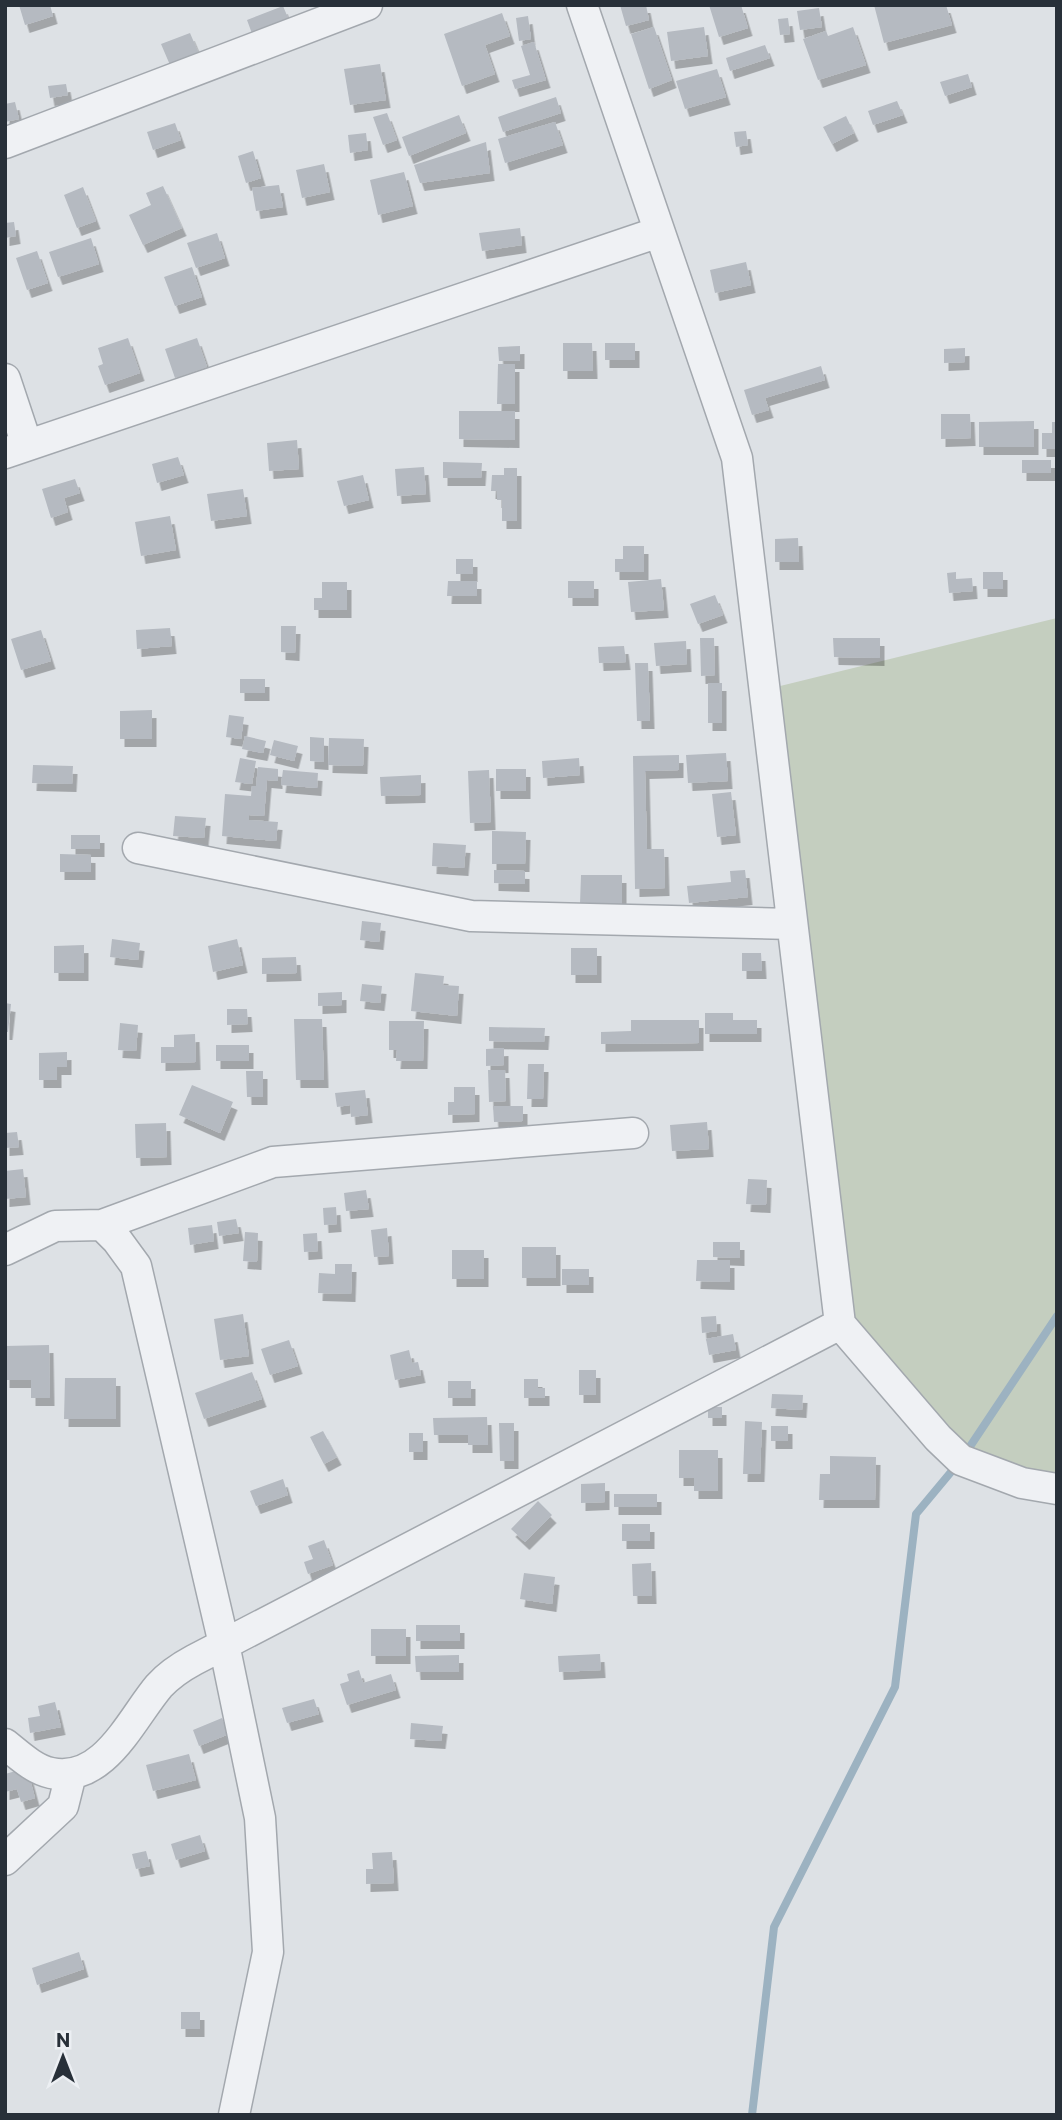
<svg xmlns="http://www.w3.org/2000/svg" width="1062" height="2120" font-family="Commissioner,sans-serif">
<style>
.green{fill:#c4cebf}
.lines{fill:none;stroke-linecap:round;stroke-linejoin:round}
.stream{stroke:#9cb2c1;stroke-width:8}
.building{fill:#b5bac1;filter:url(#shadow)}
.street-casing{stroke:#a3a8ae;stroke-width:33}
.street{stroke:#eff1f4;stroke-width:30}
</style>
<defs>
<filter id="shadow"><feDropShadow dx="4.5" dy="8" stdDeviation="0" flood-color="#0004"/></filter>
</defs>
<rect width="100%" height="100%" fill="#dde1e5"/>
<path class="green" d="M 1057,618 L 1057,1489 L 961,1460 L 840,1324 L 764,690 Z"/>
<g class="lines">
<path class="stream" d="M 752,2115 L 774,1927 L 895,1687 L 916,1514 L 961,1460 L 1057,1316"/>
</g>
<path class="building" d="M 19,5 L 50,5 L 53,16 L 25,25 Z
M 620,5 L 646,5 L 649,20 L 626,26 Z
M 709,5 L 741,5 L 748,28 L 719,37 Z
M 874,5 L 946,5 L 952,25 L 884,43 Z
M 283,6 L 291,25 L 254,39 L 247,20 Z
M 819,8 L 822,27 L 800,30 L 797,11 Z
M 502,13 L 510,36 L 485,45 L 495,74 L 462,86 L 444,34 Z
M 528,16 L 531,39 L 519,41 L 516,18 Z
M 788,18 L 790,34 L 780,35 L 778,19 Z
M 654,27 L 672,80 L 649,89 L 631,34 Z
M 704,27 L 708,56 L 671,61 L 667,32 Z
M 853,27 L 866,65 L 818,80 L 803,39 L 826,31 L 828,36 Z
M 190,33 L 199,54 L 170,65 L 161,44 Z
M 534,42 L 546,80 L 515,89 L 512,80 L 530,75 L 521,46 Z
M 765,45 L 770,58 L 730,71 L 726,58 Z
M 380,64 L 386,100 L 350,105 L 344,69 Z
M 717,69 L 726,97 L 685,109 L 676,81 Z
M 968,74 L 972,87 L 945,96 L 940,82 Z
M 66,84 L 68,95 L 50,98 L 48,86 Z
M 556,97 L 561,113 L 503,132 L 498,117 Z
M 897,101 L 903,115 L 873,125 L 868,111 Z
M 15,102 L 19,119 L 5,122 L 5,104 Z
M 387,113 L 397,140 L 383,145 L 373,117 Z
M 459,115 L 466,133 L 409,156 L 402,137 Z
M 846,116 L 854,133 L 832,144 L 823,127 Z
M 555,122 L 563,145 L 505,163 L 498,139 Z
M 175,123 L 181,140 L 153,150 L 147,132 Z
M 746,131 L 748,145 L 736,147 L 734,132 Z
M 366,133 L 368,150 L 350,153 L 348,135 Z
M 486,142 L 490,173 L 420,183 L 414,165 Z
M 253,151 L 261,178 L 246,183 L 238,156 Z
M 324,164 L 330,192 L 302,198 L 296,170 Z
M 404,172 L 413,206 L 378,215 L 370,180 Z
M 279,185 L 283,207 L 256,211 L 252,188 Z
M 163,186 L 182,228 L 143,245 L 129,215 L 151,205 L 146,193 Z
M 83,187 L 96,221 L 77,228 L 64,195 Z
M 14,222 L 16,236 L 5,238 L 5,223 Z
M 520,228 L 522,245 L 482,251 L 479,233 Z
M 217,233 L 225,258 L 196,268 L 187,243 Z
M 91,238 L 99,264 L 58,277 L 49,252 Z
M 37,251 L 48,283 L 27,290 L 16,258 Z
M 746,262 L 751,285 L 715,293 L 710,270 Z
M 192,267 L 202,297 L 175,306 L 164,277 Z
M 128,338 L 140,373 L 105,385 L 98,366 L 103,364 L 98,348 Z
M 197,338 L 207,367 L 175,378 L 165,349 Z
M 563,343 L 592,343 L 593,371 L 563,371 Z
M 605,343 L 635,343 L 635,360 L 605,360 Z
M 520,346 L 520,361 L 499,361 L 498,347 Z
M 965,348 L 965,362 L 944,363 L 944,349 Z
M 498,364 L 515,364 L 515,404 L 497,404 Z
M 821,366 L 825,380 L 765,398 L 769,410 L 752,415 L 744,390 Z
M 459,411 L 515,411 L 515,440 L 459,439 Z
M 941,414 L 970,414 L 971,438 L 941,439 Z
M 1034,421 L 1034,447 L 979,447 L 979,422 Z
M 1052,422 L 1057,422 L 1057,449 L 1042,449 L 1042,433 L 1052,433 Z
M 297,440 L 299,469 L 269,471 L 267,443 Z
M 178,457 L 184,475 L 157,483 L 152,464 Z
M 1022,460 L 1051,460 L 1051,473 L 1022,473 Z
M 443,462 L 482,463 L 481,478 L 443,478 Z
M 424,467 L 426,494 L 397,496 L 395,469 Z
M 504,468 L 517,468 L 517,521 L 502,521 L 502,500 L 497,500 L 497,491 L 491,491 L 492,475 L 504,475 Z
M 363,475 L 369,500 L 344,506 L 337,481 Z
M 75,479 L 80,493 L 64,498 L 68,512 L 51,518 L 42,489 Z
M 243,489 L 247,516 L 211,521 L 207,494 Z
M 170,516 L 176,550 L 141,556 L 135,522 Z
M 798,538 L 799,562 L 775,562 L 775,539 Z
M 623,546 L 644,546 L 644,572 L 615,572 L 615,559 L 623,559 Z
M 456,559 L 473,559 L 473,574 L 456,574 Z
M 956,572 L 956,579 L 972,578 L 973,591 L 949,593 L 947,573 Z
M 983,572 L 1003,572 L 1003,589 L 983,589 Z
M 661,579 L 664,610 L 631,612 L 628,582 Z
M 448,581 L 477,581 L 477,596 L 447,596 Z
M 568,581 L 594,581 L 594,598 L 568,598 Z
M 322,582 L 347,582 L 347,610 L 314,610 L 314,598 L 322,598 Z
M 715,595 L 723,615 L 698,624 L 690,604 Z
M 281,626 L 296,626 L 295,653 L 281,652 Z
M 170,628 L 172,646 L 137,649 L 136,630 Z
M 41,630 L 51,661 L 21,670 L 11,639 Z
M 700,638 L 714,638 L 715,675 L 701,676 Z
M 833,638 L 880,638 L 880,658 L 834,657 Z
M 686,641 L 687,664 L 656,666 L 654,643 Z
M 624,646 L 626,662 L 599,663 L 598,647 Z
M 635,663 L 648,663 L 650,721 L 637,721 Z
M 240,679 L 265,679 L 265,693 L 240,693 Z
M 708,683 L 722,683 L 722,723 L 708,723 Z
M 152,710 L 152,739 L 120,739 L 120,711 Z
M 229,715 L 244,717 L 241,739 L 226,737 Z
M 245,736 L 266,741 L 263,753 L 242,749 Z
M 310,737 L 324,738 L 324,762 L 310,761 Z
M 329,738 L 364,739 L 363,766 L 328,765 Z
M 274,740 L 298,746 L 294,761 L 270,755 Z
M 726,753 L 728,781 L 688,783 L 686,755 Z
M 679,755 L 679,770 L 645,771 L 647,849 L 664,849 L 665,888 L 635,889 L 633,756 Z
M 240,758 L 256,761 L 252,784 L 235,782 Z
M 579,758 L 580,775 L 543,778 L 542,761 Z
M 33,765 L 73,766 L 72,784 L 32,783 Z
M 258,767 L 278,769 L 278,781 L 267,780 L 264,816 L 249,815 L 249,820 L 278,822 L 276,841 L 222,836 L 225,794 L 251,796 L 252,786 L 256,786 Z
M 496,769 L 526,769 L 526,791 L 496,791 Z
M 283,770 L 318,773 L 317,788 L 281,785 Z
M 489,770 L 491,822 L 470,823 L 468,771 Z
M 421,775 L 421,795 L 381,796 L 380,777 Z
M 731,792 L 736,835 L 717,837 L 712,794 Z
M 175,816 L 206,818 L 204,838 L 173,836 Z
M 492,831 L 526,832 L 525,864 L 492,864 Z
M 71,835 L 100,835 L 100,849 L 71,849 Z
M 433,843 L 466,845 L 464,868 L 432,866 Z
M 60,854 L 91,855 L 91,872 L 60,872 Z
M 494,870 L 525,871 L 525,884 L 494,883 Z
M 745,870 L 748,897 L 689,903 L 687,886 L 731,882 L 730,871 Z
M 581,875 L 622,875 L 622,905 L 580,904 Z
M 362,921 L 381,923 L 379,942 L 360,940 Z
M 112,939 L 140,943 L 138,960 L 110,957 Z
M 237,939 L 243,965 L 213,972 L 208,946 Z
M 84,945 L 84,973 L 54,973 L 54,946 Z
M 571,948 L 597,948 L 597,975 L 571,975 Z
M 742,953 L 761,953 L 762,971 L 742,971 Z
M 296,957 L 297,973 L 262,974 L 262,958 Z
M 415,973 L 444,976 L 443,985 L 459,986 L 457,1016 L 411,1011 Z
M 362,984 L 382,986 L 380,1003 L 360,1001 Z
M 342,992 L 342,1005 L 318,1006 L 318,993 Z
M 5,1003 L 11,1004 L 8,1032 L 5,1032 Z
M 227,1009 L 247,1009 L 248,1024 L 227,1025 Z
M 705,1013 L 733,1013 L 733,1020 L 757,1020 L 757,1034 L 705,1034 Z
M 294,1019 L 322,1019 L 324,1080 L 296,1080 Z
M 631,1020 L 699,1020 L 699,1043 L 601,1044 L 601,1032 L 631,1031 Z
M 389,1021 L 424,1021 L 423,1061 L 396,1061 L 397,1050 L 389,1050 Z
M 120,1023 L 138,1025 L 136,1051 L 118,1050 Z
M 489,1027 L 545,1028 L 544,1042 L 489,1041 Z
M 195,1034 L 196,1062 L 161,1063 L 161,1047 L 174,1047 L 174,1035 Z
M 216,1045 L 249,1045 L 249,1061 L 216,1061 Z
M 504,1048 L 504,1065 L 486,1066 L 486,1049 Z
M 67,1052 L 67,1067 L 57,1067 L 57,1080 L 39,1080 L 39,1053 Z
M 528,1064 L 544,1064 L 543,1099 L 527,1099 Z
M 488,1070 L 505,1070 L 506,1101 L 489,1102 Z
M 246,1071 L 263,1071 L 263,1097 L 247,1097 Z
M 192,1085 L 233,1102 L 220,1133 L 179,1115 Z
M 454,1087 L 475,1087 L 475,1114 L 448,1115 L 448,1102 L 454,1102 Z
M 365,1090 L 368,1115 L 351,1117 L 350,1105 L 337,1107 L 335,1093 Z
M 493,1106 L 523,1106 L 523,1121 L 494,1122 Z
M 707,1122 L 709,1149 L 672,1151 L 670,1125 Z
M 166,1123 L 167,1157 L 136,1158 L 135,1124 Z
M 17,1132 L 19,1147 L 5,1148 L 5,1133 Z
M 23,1169 L 26,1197 L 5,1199 L 5,1171 Z
M 748,1179 L 767,1180 L 766,1205 L 746,1204 Z
M 366,1190 L 369,1209 L 346,1211 L 344,1193 Z
M 336,1207 L 337,1224 L 324,1225 L 323,1208 Z
M 236,1219 L 239,1233 L 219,1236 L 217,1222 Z
M 212,1225 L 214,1241 L 190,1245 L 188,1228 Z
M 387,1228 L 389,1256 L 374,1257 L 371,1230 Z
M 245,1232 L 258,1233 L 257,1262 L 243,1261 Z
M 317,1233 L 318,1251 L 304,1252 L 303,1234 Z
M 713,1242 L 740,1242 L 740,1258 L 713,1257 Z
M 522,1247 L 556,1247 L 556,1278 L 522,1278 Z
M 452,1250 L 484,1250 L 484,1279 L 452,1279 Z
M 697,1260 L 730,1260 L 730,1282 L 696,1281 Z
M 335,1264 L 352,1264 L 351,1294 L 318,1293 L 319,1273 L 335,1274 Z
M 562,1269 L 589,1269 L 589,1285 L 562,1285 Z
M 243,1314 L 249,1356 L 220,1360 L 214,1319 Z
M 716,1316 L 717,1331 L 702,1333 L 701,1317 Z
M 733,1334 L 736,1350 L 709,1355 L 706,1339 Z
M 289,1340 L 298,1366 L 270,1375 L 261,1349 Z
M 49,1345 L 50,1398 L 31,1398 L 31,1380 L 5,1380 L 5,1346 Z
M 409,1350 L 412,1363 L 418,1362 L 421,1375 L 395,1380 L 390,1355 Z
M 579,1370 L 596,1370 L 596,1395 L 579,1395 Z
M 252,1372 L 262,1399 L 204,1419 L 195,1393 Z
M 65,1378 L 116,1378 L 116,1419 L 64,1419 Z
M 524,1379 L 538,1379 L 538,1388 L 545,1388 L 545,1398 L 524,1398 Z
M 448,1381 L 471,1381 L 471,1398 L 448,1398 Z
M 772,1394 L 803,1395 L 802,1410 L 771,1408 Z
M 708,1407 L 722,1407 L 722,1418 L 708,1418 Z
M 487,1417 L 488,1445 L 468,1445 L 468,1435 L 434,1435 L 433,1418 Z
M 745,1421 L 762,1422 L 760,1474 L 743,1474 Z
M 499,1423 L 514,1423 L 514,1461 L 500,1461 Z
M 771,1426 L 788,1426 L 788,1441 L 771,1441 Z
M 323,1431 L 337,1457 L 324,1464 L 310,1437 Z
M 409,1433 L 423,1433 L 423,1452 L 409,1452 Z
M 679,1450 L 718,1450 L 718,1491 L 694,1491 L 694,1478 L 679,1478 Z
M 830,1456 L 876,1457 L 875,1500 L 819,1500 L 820,1474 L 830,1474 Z
M 283,1479 L 288,1495 L 256,1506 L 250,1491 Z
M 605,1483 L 605,1502 L 581,1503 L 581,1484 Z
M 614,1494 L 657,1494 L 657,1507 L 614,1507 Z
M 538,1501 L 552,1515 L 525,1542 L 511,1529 Z
M 622,1524 L 650,1524 L 650,1541 L 622,1541 Z
M 324,1540 L 333,1565 L 308,1574 L 304,1562 L 313,1559 L 308,1546 Z
M 651,1563 L 652,1596 L 633,1596 L 632,1564 Z
M 524,1573 L 555,1577 L 552,1604 L 520,1599 Z
M 416,1625 L 460,1625 L 460,1641 L 416,1641 Z
M 371,1629 L 406,1629 L 406,1656 L 371,1656 Z
M 600,1654 L 601,1670 L 559,1672 L 558,1656 Z
M 459,1655 L 459,1672 L 416,1672 L 415,1656 Z
M 359,1670 L 363,1683 L 391,1674 L 396,1690 L 347,1705 L 340,1684 L 349,1681 L 347,1674 Z
M 314,1699 L 319,1714 L 287,1723 L 282,1708 Z
M 55,1702 L 61,1727 L 30,1733 L 28,1718 L 40,1716 L 38,1706 Z
M 222,1718 L 229,1734 L 199,1746 L 193,1730 Z
M 411,1723 L 443,1726 L 441,1741 L 410,1739 Z
M 189,1754 L 196,1780 L 153,1791 L 146,1765 Z
M 27,1768 L 35,1798 L 21,1802 L 17,1789 L 5,1792 L 5,1774 Z
M 200,1835 L 205,1851 L 176,1860 L 171,1844 Z
M 146,1851 L 150,1866 L 136,1869 L 132,1854 Z
M 392,1852 L 394,1883 L 366,1884 L 366,1869 L 373,1869 L 372,1853 Z
M 79,1952 L 84,1969 L 37,1985 L 32,1968 Z
M 181,2012 L 200,2012 L 200,2029 L 181,2029 Z"/>
<g class="lines">
<g class="street-casing">
<path id="street" d="M 5,143 L 367,5
M 5,379 L 27,445
M 5,453 L 659,232
M 138,848 L 471,916 L 792,924
M 102,1225 L 273,1162 L 633,1133
M 5,1250 L 55,1226 L 102,1225 L 117,1240 L 136,1266 L 224,1644 L 260,1818 L 268,1952 L 234,2115
M 840,1324 L 938,1438 L 961,1460 L 1022,1483 L 1057,1489
M 5,1744 C 19,1755 33,1769 51,1773 C 104,1784 131,1719 159,1686 C 169,1675 181,1667 194,1660 L 840,1324 L 737,458 L 582,5
M 5,1860 L 63,1806 L 71,1774"/>
</g>
<use href="#street" class="street"/>
</g>
<rect width="1062" height="2120" fill="none" stroke="#283039" stroke-width="14"/>
<g transform="translate(63 2057)" stroke="#eceff3" stroke-width="5" paint-order="stroke">
<path d="M0-5L12 26L0 18L-12 26Z" fill="#283039"/>
<text y="-10" font-size="19" font-weight="bold" text-anchor="middle" fill="#283039">N</text>
</g>
</svg>
